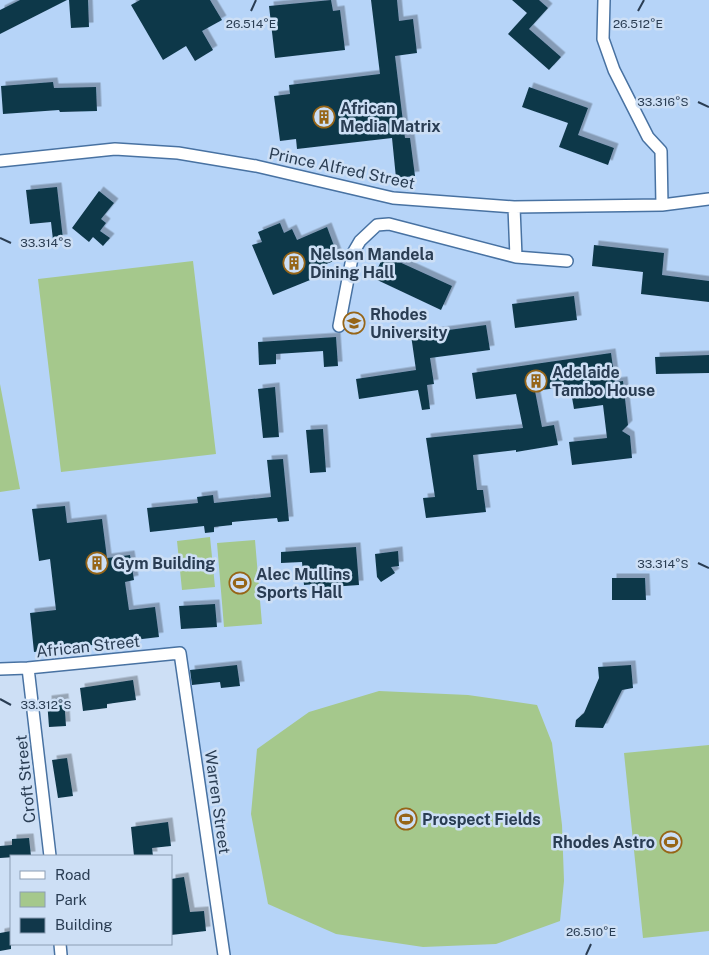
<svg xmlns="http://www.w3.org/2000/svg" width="709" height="955" font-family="'Public Sans',sans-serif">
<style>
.built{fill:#b6d4f8}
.green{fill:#a5c88c}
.building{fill:#11374a;filter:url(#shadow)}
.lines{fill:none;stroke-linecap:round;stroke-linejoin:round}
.street-casing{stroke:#4872a2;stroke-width:14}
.street{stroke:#fff;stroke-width:11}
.ticks{fill:none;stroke:#2a3d53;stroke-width:2}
.labels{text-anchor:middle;stroke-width:5;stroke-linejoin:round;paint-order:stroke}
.poi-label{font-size:16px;font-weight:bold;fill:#2a3d53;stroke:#cddff5;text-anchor:start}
.street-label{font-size:16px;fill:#2a3d53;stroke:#cddff5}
.ticks-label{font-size:12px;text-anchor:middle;fill:#2a3d53;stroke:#cddff5;stroke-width:5;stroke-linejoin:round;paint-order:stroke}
</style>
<defs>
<filter id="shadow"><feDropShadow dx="4.5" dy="-4.5" stdDeviation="0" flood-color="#0004"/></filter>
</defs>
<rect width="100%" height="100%" fill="#cddff5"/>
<path class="built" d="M 0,0 L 709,0 L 709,955 L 227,955 L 183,647 L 0,667 Z"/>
<path class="green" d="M 193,261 L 216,454 L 61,472 L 38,279 Z
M 0,384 L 20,489 L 0,492 Z
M 210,537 L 215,587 L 182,590 L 177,541 Z
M 255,540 L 262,624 L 224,627 L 217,543 Z
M 379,691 L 468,695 L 537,705 L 552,743 L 562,825 L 564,881 L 560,921 L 496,944 L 423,947 L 336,934 L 268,904 L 251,814 L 257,749 L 309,712 Z
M 709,745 L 709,931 L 643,938 L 624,753 Z"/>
<path class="building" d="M 20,0 L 67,0 L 0,34 L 0,10 Z
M 69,0 L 88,0 L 89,27 L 71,28 Z
M 140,0 L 210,0 L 222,20 L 202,31 L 213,50 L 195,61 L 186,46 L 163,60 L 131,5 Z
M 331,0 L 333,11 L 340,10 L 345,50 L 275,58 L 269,6 Z
M 371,0 L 397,0 L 399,21 L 413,19 L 417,53 L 395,56 L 405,138 L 410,138 L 415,176 L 396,178 L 392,138 L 297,149 L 296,139 L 280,141 L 274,96 L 290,94 L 289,85 L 380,74 Z
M 512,0 L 539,0 L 548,8 L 529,29 L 561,57 L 549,70 L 508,34 L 527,13 Z
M 53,82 L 54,88 L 96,87 L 97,111 L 60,112 L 59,110 L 3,114 L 1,86 Z
M 529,87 L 588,108 L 578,135 L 614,148 L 608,165 L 559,147 L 568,123 L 522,107 Z
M 57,187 L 63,239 L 53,240 L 51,222 L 30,224 L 26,190 Z
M 99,191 L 114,203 L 101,219 L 106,223 L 100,231 L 110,238 L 103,246 L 93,237 L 89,242 L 72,228 Z
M 280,223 L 284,233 L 292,229 L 297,240 L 327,227 L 339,259 L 316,268 L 320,276 L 273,295 L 252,245 L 262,242 L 258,232 Z
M 594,245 L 664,253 L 662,275 L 709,281 L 709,302 L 641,294 L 643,272 L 592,266 Z
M 384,255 L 452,286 L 441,310 L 373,278 Z
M 574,296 L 577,320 L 515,328 L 512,304 Z
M 486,325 L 490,350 L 430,358 L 434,384 L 427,385 L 430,409 L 422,410 L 418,390 L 359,399 L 356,379 L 416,370 L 411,335 Z
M 336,337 L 338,366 L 324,367 L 323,351 L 276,354 L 276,364 L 259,365 L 258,342 Z
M 611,353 L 615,382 L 623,381 L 628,425 L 622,431 L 630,436 L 632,458 L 572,465 L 569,442 L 607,438 L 603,405 L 574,409 L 570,386 L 535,391 L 542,427 L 554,425 L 558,445 L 516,452 L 516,450 L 473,455 L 477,490 L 483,490 L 486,512 L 426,518 L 423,498 L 435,497 L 426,438 L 523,428 L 516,394 L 476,399 L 472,373 Z
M 709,355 L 709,373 L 656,374 L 655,357 Z
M 275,387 L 279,437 L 263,438 L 258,389 Z
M 323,429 L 326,472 L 310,473 L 306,430 Z
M 283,459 L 289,521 L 278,522 L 277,518 L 232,522 L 232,525 L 214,527 L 214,532 L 205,533 L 204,526 L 150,532 L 147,508 L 198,503 L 197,497 L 213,495 L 214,503 L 271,497 L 267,460 Z
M 65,506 L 67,523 L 102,519 L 107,558 L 130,555 L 134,580 L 125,582 L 129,610 L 155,607 L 159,637 L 34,652 L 30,613 L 56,610 L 50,559 L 39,561 L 32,509 Z
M 356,547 L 359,585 L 316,588 L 316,584 L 304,585 L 302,562 L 281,563 L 281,552 Z
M 398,551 L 399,566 L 391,567 L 395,573 L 381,582 L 377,577 L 375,554 Z
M 612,578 L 645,578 L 646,600 L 612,600 Z
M 215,604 L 217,627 L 181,629 L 179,606 Z
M 237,665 L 240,686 L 221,688 L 220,682 L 192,685 L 190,670 Z
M 631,665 L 633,688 L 622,690 L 603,728 L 575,727 L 576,720 L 584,713 L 599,678 L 598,667 Z
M 133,680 L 136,700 L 107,704 L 107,708 L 83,711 L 80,688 Z
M 64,698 L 66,726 L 49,727 L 47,700 Z
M 67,758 L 73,796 L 58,798 L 52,760 Z
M 168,822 L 171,846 L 152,848 L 153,856 L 134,856 L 131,827 Z
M 29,838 L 31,856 L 0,858 L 0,846 L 12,845 L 12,839 Z
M 184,877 L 190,912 L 204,911 L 206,931 L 171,935 L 171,879 Z
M 11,931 L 11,949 L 0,951 L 0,933 Z"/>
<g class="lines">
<g class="street-casing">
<path id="street" d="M 604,0 L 603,39 L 614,70 L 648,137 L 661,151 L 662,205
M 0,161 L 115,149 L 178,153 L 256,166 L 393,198 L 514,207 L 662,205 L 709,199
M 514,207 L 516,257 L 567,261
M 339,326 L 353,253 L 360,241 L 377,225 L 389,224 L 516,257
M 28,668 L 50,856
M 0,669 L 28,668 L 180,653 L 224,955
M 60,944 L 61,955"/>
</g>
<use href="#street" class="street"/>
</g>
<path class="ticks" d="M 251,11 L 256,0M 638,11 L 644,0M 698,102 L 709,107M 0,238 L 11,243M 698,563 L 709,568M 0,699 L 11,705M 586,955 L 591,944"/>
<defs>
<g id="building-ring" transform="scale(1.125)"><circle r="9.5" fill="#cddff5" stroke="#966517" stroke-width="1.5"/><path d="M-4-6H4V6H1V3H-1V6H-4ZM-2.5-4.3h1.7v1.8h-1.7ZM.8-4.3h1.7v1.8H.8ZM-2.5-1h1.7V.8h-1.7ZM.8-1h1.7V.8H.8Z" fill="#966517"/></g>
<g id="university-ring" transform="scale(1.125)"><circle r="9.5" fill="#cddff5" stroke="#966517" stroke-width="1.5"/><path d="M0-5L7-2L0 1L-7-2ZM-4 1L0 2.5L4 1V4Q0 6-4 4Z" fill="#966517"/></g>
<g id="stadium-ring" transform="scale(1.125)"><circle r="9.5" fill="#cddff5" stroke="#966517" stroke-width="1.5"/><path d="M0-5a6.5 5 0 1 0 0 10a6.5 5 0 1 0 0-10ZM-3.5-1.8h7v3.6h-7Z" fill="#966517"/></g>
</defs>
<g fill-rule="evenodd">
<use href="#building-ring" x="324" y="117"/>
<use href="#building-ring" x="294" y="263"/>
<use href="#university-ring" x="354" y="323"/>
<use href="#building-ring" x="536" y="381"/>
<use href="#building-ring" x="97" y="563"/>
<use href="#stadium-ring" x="240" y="583"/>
<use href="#stadium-ring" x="406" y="819"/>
<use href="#stadium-ring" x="671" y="842"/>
</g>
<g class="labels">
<g class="poi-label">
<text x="340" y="114">African<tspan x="340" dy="18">Media Matrix</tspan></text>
<text x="310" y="260">Nelson Mandela<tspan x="310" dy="18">Dining Hall</tspan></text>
<text x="370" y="320">Rhodes<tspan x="370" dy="18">University</tspan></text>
<text x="552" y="378">Adelaide<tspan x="552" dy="18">Tambo House</tspan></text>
<text x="113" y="569">Gym Building</text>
<text x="256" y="580">Alec Mullins<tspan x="256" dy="18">Sports Hall</tspan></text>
<text x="422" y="825">Prospect Fields</text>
<text x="655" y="848" text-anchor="end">Rhodes Astro</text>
</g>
<g class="street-label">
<text transform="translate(342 168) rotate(12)" y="6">Prince Alfred Street</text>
<text transform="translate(88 646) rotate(-6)" y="6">African Street</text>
<text transform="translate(25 779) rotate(-96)" y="6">Croft Street</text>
<text transform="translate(218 802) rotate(82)" y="6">Warren Street</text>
</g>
</g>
<g class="ticks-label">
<text x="251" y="28">26.514°E</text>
<text x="638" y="28">26.512°E</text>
<text x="663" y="106">33.316°S</text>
<text x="46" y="247">33.314°S</text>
<text x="663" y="568">33.314°S</text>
<text x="46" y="709">33.312°S</text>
<text x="591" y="936">26.510°E</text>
</g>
<rect x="10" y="855" width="162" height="90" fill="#cddff5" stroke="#8c9eb4"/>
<rect x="20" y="871" width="25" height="8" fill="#ffffff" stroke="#8c9eb4"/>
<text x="55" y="880" font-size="15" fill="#2a3d53">Road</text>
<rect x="20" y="892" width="25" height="15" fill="#a5c88c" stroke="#8c9eb4"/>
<text x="55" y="905" font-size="15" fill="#2a3d53">Park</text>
<rect x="20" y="918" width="25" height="15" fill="#11374a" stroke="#8c9eb4"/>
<text x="55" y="930" font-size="15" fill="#2a3d53">Building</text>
</svg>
